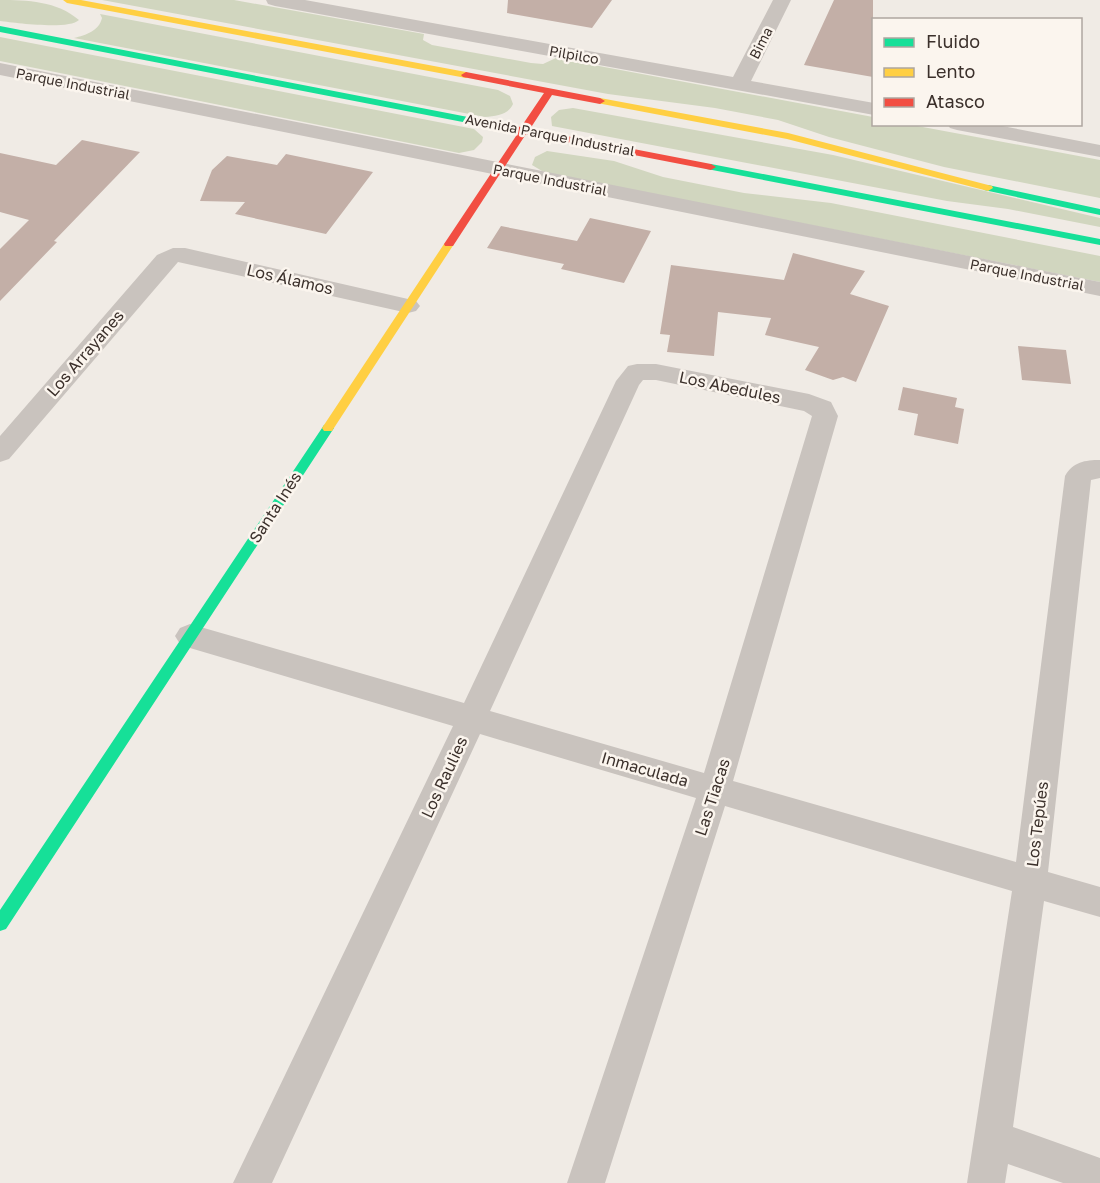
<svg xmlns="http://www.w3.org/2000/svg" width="1100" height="1183" font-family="'Golos Text',sans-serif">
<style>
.green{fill:#d1d6bf}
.building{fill:#c3afa7}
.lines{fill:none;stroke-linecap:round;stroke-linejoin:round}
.street{fill:#c9c3be;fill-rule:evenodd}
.fast{fill:#16e098;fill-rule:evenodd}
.slow{fill:#ffcf43;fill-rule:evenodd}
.jam{fill:#f24e42;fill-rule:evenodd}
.labels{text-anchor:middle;stroke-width:5;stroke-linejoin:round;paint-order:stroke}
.far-street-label{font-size:14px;fill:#3b302b;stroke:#fbf5ee}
.street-label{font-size:16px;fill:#3b302b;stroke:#fbf5ee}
</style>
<rect width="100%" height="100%" fill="#f0ebe5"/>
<path class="green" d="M 0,0 C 27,0 57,1 79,20 C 69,30 16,23 0,21 Z
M 102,0 L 234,0 L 424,34 L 423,40 L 432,45 L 531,63 L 543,64 L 556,58 L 873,117 L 874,124 L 912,125 L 1100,160 L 1100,198 L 944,167 L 829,137 L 778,120 L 715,108 L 608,94 Z
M 100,14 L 498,90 L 510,96 L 513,104 C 508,115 496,116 485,117 L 74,38 C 86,35 99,31 102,18 Z
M 0,37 L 474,129 L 483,137 L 482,142 L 474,150 L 459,153 L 0,61 Z
M 573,108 L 833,155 L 1100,218 L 1100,227 L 1008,209 L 947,201 L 552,126 L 551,117 L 559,110 Z
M 547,151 L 614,161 L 663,177 L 744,193 L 831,203 L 1100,256 L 1100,282 L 556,175 L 542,171 L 532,165 L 535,157 Z"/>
<path class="building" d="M 508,0 L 612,0 L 592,28 L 507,13 Z
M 834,0 L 873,0 L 873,77 L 804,65 Z
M 82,140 L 140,152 L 54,241 L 57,242 L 0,301 L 0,249 L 29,220 L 0,212 L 0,153 L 56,165 Z
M 286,154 L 373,172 L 326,234 L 235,214 L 245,202 L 200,201 L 212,170 L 227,156 L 277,165 Z
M 590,218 L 651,231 L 624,283 L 561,269 L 564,264 L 487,248 L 501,226 L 577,241 Z
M 793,253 L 865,271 L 850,294 L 889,306 L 856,382 L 843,377 L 833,380 L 805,370 L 819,347 L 765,335 L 771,318 L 718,312 L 714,356 L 667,352 L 670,335 L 660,334 L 671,265 L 784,280 Z
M 1018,346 L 1066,350 L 1071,384 L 1022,380 Z
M 903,387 L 957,398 L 955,407 L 964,409 L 958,444 L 914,435 L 918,414 L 898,410 Z"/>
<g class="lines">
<path class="street" d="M 266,0 L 305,0 L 733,77 L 773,0 L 791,0 L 751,81 L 874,103 L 874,115 L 275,6 L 268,4 Z
M 0,63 L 1100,282 L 1100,296 L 0,75 Z
M 947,124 L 992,124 L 1100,145 L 1100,157 L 957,130 L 950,128 Z
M 173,248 L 185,248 L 408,299 L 416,301 L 420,306 L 416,311 L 408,313 L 178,262 L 9,459 L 0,462 L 0,436 L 157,255 Z
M 637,364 L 656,364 L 809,394 L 831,402 L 838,416 L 733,781 L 1016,862 L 1065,476 C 1073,462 1085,460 1100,460 L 1100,478 L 1091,480 L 1048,872 L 1100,887 L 1100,917 L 1044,901 L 1013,1127 L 1100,1158 L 1100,1183 L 1063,1183 L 1008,1164 L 1005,1183 L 967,1183 L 1012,891 L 725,806 L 605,1183 L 567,1183 L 696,798 L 480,734 L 272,1183 L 233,1183 L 453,726 L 190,648 L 180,644 L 175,636 L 180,628 L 190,624 L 464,703 L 616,381 L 628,366 ZM 643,380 L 656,380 L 804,411 L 812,416 L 704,773 L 490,711 L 639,385 Z"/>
<path class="fast" d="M 0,26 L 504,124 L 509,127 L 504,130 L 0,32 Z
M 711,164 L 1100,239 L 1100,245 L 707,169 L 707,165 Z
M 988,185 L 1100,209 L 1100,215 L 984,190 L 983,188 Z
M 328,424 L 332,425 L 334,428 L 332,431 L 6,929 L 0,931 L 0,910 L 324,425 Z"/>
<path class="slow" d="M 63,0 L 81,0 L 466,72 L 471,75 L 466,78 L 67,3 Z
M 600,98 L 788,133 L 992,186 L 993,188 L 988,191 L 787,139 L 597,103 L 595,101 Z
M 449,241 L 454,244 L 332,431 L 324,431 L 322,428 L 324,425 L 444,244 Z"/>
<path class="jam" d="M 466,72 L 600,98 L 605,101 L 600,104 L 552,95 L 530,129 L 711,164 L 716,167 L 711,170 L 526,134 L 453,246 L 445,246 L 444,244 L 518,133 L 499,127 L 504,124 L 521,127 L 544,93 L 463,77 L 461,75 Z"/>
</g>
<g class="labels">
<g class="far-street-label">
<text transform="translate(761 43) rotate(-63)" y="5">Bima</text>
<text transform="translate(574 55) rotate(10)" y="5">Pilpilco</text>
<text transform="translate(73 84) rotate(11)" y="5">Parque Industrial</text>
<text transform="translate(550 135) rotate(11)" y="5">Avenida Parque Industrial</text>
<text transform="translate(550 180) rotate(11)" y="5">Parque Industrial</text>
<text transform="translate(1027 275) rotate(11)" y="5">Parque Industrial</text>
</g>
<g class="street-label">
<text transform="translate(290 279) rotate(13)" y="6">Los Álamos</text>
<text transform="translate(85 353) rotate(-49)" y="6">Los Arrayanes</text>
<text transform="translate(730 387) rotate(12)" y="6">Los Abedules</text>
<text transform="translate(275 507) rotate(-57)" y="6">Santa Inés</text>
<text transform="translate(645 769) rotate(16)" y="6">Inmaculada</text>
<text transform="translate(444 777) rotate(-65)" y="6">Los Raulies</text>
<text transform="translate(712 797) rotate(-72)" y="6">Las Tiacas</text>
<text transform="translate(1037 824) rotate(-83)" y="6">Los Tepúes</text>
</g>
</g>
<rect x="872" y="18" width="210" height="108" fill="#fbf5ee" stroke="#aea6a0" stroke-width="1.5"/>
<rect x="884" y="38" width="30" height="9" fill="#16e098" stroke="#aea6a0" stroke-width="1.5"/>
<text x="926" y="48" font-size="18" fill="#3b302b">Fluido</text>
<rect x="884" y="68" width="30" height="9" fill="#ffcf43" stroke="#aea6a0" stroke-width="1.5"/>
<text x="926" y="78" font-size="18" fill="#3b302b">Lento</text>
<rect x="884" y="98" width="30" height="9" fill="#f24e42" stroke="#aea6a0" stroke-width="1.5"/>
<text x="926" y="108" font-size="18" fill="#3b302b">Atasco</text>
</svg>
